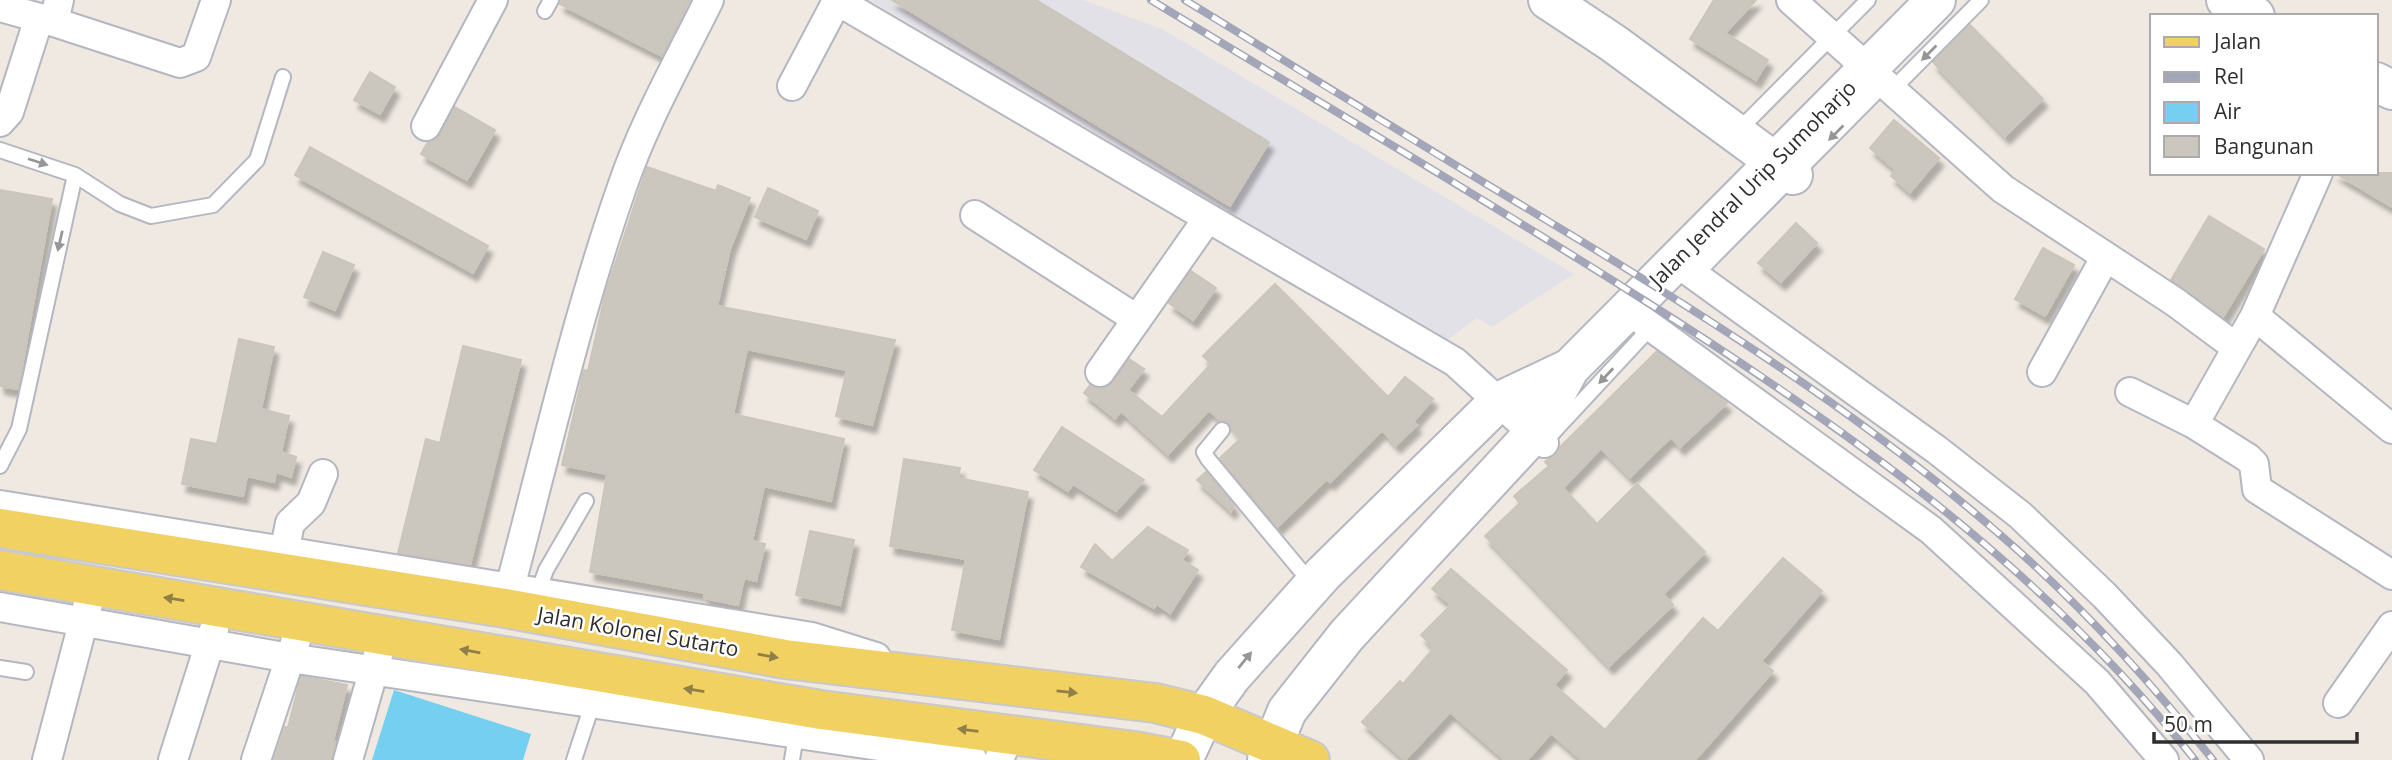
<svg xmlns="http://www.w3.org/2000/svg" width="2392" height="760" font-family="'Open Sans',sans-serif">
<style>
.industrial{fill:#e3e1e8}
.water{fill:#75cff0}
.building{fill:#cbc7bf;stroke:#cbc5ba;stroke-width:2;filter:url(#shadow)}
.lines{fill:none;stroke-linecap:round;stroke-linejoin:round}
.lane-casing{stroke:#b4b7c1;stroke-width:18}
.street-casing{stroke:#b4b7c1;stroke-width:32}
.secondary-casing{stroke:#b4b7c1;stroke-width:42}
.primary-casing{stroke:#c9c9c9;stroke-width:42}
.lane{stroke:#fff;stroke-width:14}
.street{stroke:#fff;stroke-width:28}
.secondary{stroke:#fff;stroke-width:38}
.primary{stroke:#f2d163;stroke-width:38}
.rail-casing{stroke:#a3a6b8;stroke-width:8}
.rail{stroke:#fff;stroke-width:5;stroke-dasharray:16;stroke-linecap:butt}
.oneway{fill:#969696}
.oneway2{fill:#908048}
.labels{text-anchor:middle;stroke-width:5;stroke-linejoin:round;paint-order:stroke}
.street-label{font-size:21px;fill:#2e2e2e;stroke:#fff}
</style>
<defs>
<filter id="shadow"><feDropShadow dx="4.5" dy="8" stdDeviation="2" flood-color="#0004"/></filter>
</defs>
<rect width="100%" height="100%" fill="#efe9e1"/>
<path class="industrial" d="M 870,0 L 1083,0 L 1162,29 L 1574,274 L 1492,327 L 1477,318 L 1447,340 Z"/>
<path class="water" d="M 394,690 L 531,734 L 523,760 L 372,760 Z"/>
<path class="building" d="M 561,0 L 690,0 L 662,56 L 560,4 Z
M 892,0 L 1036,0 L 1269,142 L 1230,206 Z
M 1714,0 L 1756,0 L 1725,33 L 1768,60 L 1756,80 L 1690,39 Z
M 1970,25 L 2043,99 L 2005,136 L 1933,62 Z
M 370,72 L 395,87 L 380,114 L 354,100 Z
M 455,107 L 495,130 L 467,180 L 421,154 L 428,142 L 440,134 Z
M 1894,120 L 1939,158 L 1910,192 L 1891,176 L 1896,170 L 1870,148 Z
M 310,147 L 488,246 L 473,273 L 295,175 Z
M 647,167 L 716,191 L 718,185 L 750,198 L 730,249 L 717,306 L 895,340 L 872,425 L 836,416 L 847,370 L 747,349 L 733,414 L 844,439 L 831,501 L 764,486 L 752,541 L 765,544 L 756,581 L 744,578 L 738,605 L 704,598 L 705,593 L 590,572 L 607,474 L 562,465 L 584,370 L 588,371 L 605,295 Z
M 2335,173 L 2392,173 L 2392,207 Z
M 768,188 L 818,211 L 806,239 L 755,217 Z
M 0,190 L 52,199 L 18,389 L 0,386 Z
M 2209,216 L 2264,249 L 2223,317 L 2171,280 Z
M 1796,223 L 1817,243 L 1781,282 L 1758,263 Z
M 2043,248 L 2074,265 L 2045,316 L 2015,299 Z
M 323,252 L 354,265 L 335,310 L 304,297 Z
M 1191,271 L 1216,288 L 1193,320 L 1169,303 Z
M 1275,284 L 1388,397 L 1405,377 L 1433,399 L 1413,422 L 1417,425 L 1396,445 L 1382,430 L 1330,482 L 1327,479 L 1277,527 L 1220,458 L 1240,439 L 1228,422 L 1221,421 L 1209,410 L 1168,454 L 1121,411 L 1115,418 L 1084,393 L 1090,385 L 1099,389 L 1108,387 L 1129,359 L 1144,369 L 1128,390 L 1162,417 L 1211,364 L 1203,356 Z
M 239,339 L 274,347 L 261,409 L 289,416 L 281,452 L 296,457 L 291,477 L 276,472 L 274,482 L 247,476 L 243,496 L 182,484 L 191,439 L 217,444 Z
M 463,346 L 521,360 L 470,565 L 398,553 L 426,439 L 440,443 Z
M 1657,351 L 1727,403 L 1680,447 L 1671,437 L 1630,477 L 1601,448 L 1563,488 L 1597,524 L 1637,484 L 1705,552 L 1663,594 L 1673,605 L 1609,666 L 1485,536 L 1520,503 L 1514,496 L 1549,466 L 1545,462 Z
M 1062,427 L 1144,480 L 1116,511 L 1073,484 L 1068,491 L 1034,470 Z
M 904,459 L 960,468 L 958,478 L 1028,492 L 999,639 L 952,630 L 966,559 L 890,546 Z
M 1206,472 L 1234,506 L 1231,511 L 1197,480 Z
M 1148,527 L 1188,550 L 1182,560 L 1198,570 L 1170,613 L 1157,604 L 1154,608 L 1145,603 L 1081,567 L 1095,544 L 1112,561 Z
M 810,531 L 854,540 L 840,605 L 796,595 Z
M 1783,558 L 1822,591 L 1761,661 L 1773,671 L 1695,760 L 1582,760 L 1551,733 L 1527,760 L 1505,760 L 1450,712 L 1405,760 L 1362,722 L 1400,681 L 1403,684 L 1434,648 L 1421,635 L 1451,605 L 1432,589 L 1451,569 L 1567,670 L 1554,685 L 1605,730 L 1703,618 L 1718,631 Z
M 301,676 L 347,685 L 333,741 L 336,742 L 332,760 L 274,760 L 285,727 L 288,728 Z"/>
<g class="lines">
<g class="lane-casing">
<path id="lane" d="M 545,11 L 551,0
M 1891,91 L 1981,0
M 1736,133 L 1868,0
M 0,150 L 75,175 L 120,204 L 151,216 L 213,205 L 257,160 L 283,77
M 1694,276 L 1884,84
M 1222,430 L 1204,452 L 1208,459 L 1302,572
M 1548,438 L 1652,326
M 0,466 L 19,429 L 75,175
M 537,595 L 546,570 L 586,501
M 0,668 L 26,672
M 574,760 L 594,699
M 792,760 L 796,735"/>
</g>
<g class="street-casing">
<path id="street" d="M 59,0 L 54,22 L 180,63 L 196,57 L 216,0
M 836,0 L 1208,218 L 1100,372
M 1791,0 L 2003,189 L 2175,302 L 2237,348
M 0,7 L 54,22
M 792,86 L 837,1
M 0,122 L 9,112 L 39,18
M 426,126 L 493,0
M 975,215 L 1135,318
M 1208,218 L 1455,362 L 1544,443
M 1676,262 L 1937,450 L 2020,515 L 2104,595 L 2169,664 L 2249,760
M 1628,310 L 1931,530 L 2097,682 L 2164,760
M 2255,316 L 2392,429
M 2042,372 L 2105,258
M 2130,392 L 2194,424 L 2248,458 L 2254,464 L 2257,489 L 2392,575
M 2194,424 L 2255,316 L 2318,173
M 0,505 L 812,637 L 876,657
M 284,553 L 290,523 L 311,503 L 323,474
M 505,606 C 543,466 574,324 622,187 C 644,122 679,61 709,0
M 0,607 L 290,658 L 973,760
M 2338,703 L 2392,626
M 47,760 L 88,604
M 173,760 L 214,630
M 256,760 L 296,640
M 348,760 L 378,655
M 999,760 L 1009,735"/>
</g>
<g class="secondary-casing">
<path id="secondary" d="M 1548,0 L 1613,43 L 1793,175
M 2226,0 L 2255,16
M 2376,82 L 2392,90
M 1183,760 L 1204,715 L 1232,676 L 1323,574 L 1498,402 L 1570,368
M 1267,760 L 1287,711 L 1347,635 L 1534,433 L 1570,368 L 1936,0"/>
</g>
<g class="primary-casing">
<path id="primary" d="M 0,528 L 505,608 L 785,659 L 1155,703 L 1204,715 L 1310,760
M 0,570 L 821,710 L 1134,751 L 1181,760"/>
</g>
<use href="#lane" class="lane"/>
<use href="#street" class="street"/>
<use href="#secondary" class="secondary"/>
<use href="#primary" class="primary"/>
<g class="rail-casing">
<path id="rail" d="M 1151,0 C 1315,100 1480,196 1642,299 C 1848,429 2042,567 2195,760
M 1185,0 C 1286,62 1387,124 1488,185 C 1667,292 1848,401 2005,539 C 2081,605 2150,681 2213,760"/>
</g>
<use href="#rail" class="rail"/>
</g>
<defs><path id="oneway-solid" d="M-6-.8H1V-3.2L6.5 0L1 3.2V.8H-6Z" transform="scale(1.75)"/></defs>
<g class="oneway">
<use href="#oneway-solid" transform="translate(1929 53) rotate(135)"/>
<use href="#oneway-solid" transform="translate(1836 133) rotate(135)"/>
<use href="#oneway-solid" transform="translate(38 162) rotate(18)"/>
<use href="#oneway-solid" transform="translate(60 241) rotate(103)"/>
<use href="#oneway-solid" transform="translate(1606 376) rotate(133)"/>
<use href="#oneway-solid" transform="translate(1245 660) rotate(-51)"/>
</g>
<g class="oneway2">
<use href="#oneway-solid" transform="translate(174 599) rotate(-171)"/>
<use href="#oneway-solid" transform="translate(470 651) rotate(-170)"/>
<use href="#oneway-solid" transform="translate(768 656) rotate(10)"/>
<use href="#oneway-solid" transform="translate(694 690) rotate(-171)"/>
<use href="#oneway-solid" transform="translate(1067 692) rotate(6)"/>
<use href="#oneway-solid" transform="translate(968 730) rotate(-173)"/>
</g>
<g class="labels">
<g class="street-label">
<text transform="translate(1753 184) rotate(-45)" y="7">Jalan Jendral Urip Sumoharjo</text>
<text transform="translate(638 632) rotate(10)" y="7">Jalan Kolonel Sutarto</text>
</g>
</g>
<rect x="2150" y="14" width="228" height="161" fill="#ffffff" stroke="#ababab" stroke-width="2"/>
<rect x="2164" y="37" width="35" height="10" fill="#f2d163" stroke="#ababab" stroke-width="2"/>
<text x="2214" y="49" font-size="21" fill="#2e2e2e">Jalan</text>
<rect x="2164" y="72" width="35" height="10" fill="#a3a6b8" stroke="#ababab" stroke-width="2"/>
<text x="2214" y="84" font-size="21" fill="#2e2e2e">Rel</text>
<rect x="2164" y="102" width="35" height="21" fill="#75cff0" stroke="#ababab" stroke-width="2"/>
<text x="2214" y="119" font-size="21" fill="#2e2e2e">Air</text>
<rect x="2164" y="136" width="35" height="21" fill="#cbc7bf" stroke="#ababab" stroke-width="2"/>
<text x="2214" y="154" font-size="21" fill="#2e2e2e">Bangunan</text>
<path d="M2154 732v10h203v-10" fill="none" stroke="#2e2e2e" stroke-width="3.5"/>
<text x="2164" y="732" font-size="21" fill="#2e2e2e" stroke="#ffffff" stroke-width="5" paint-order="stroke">50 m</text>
</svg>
